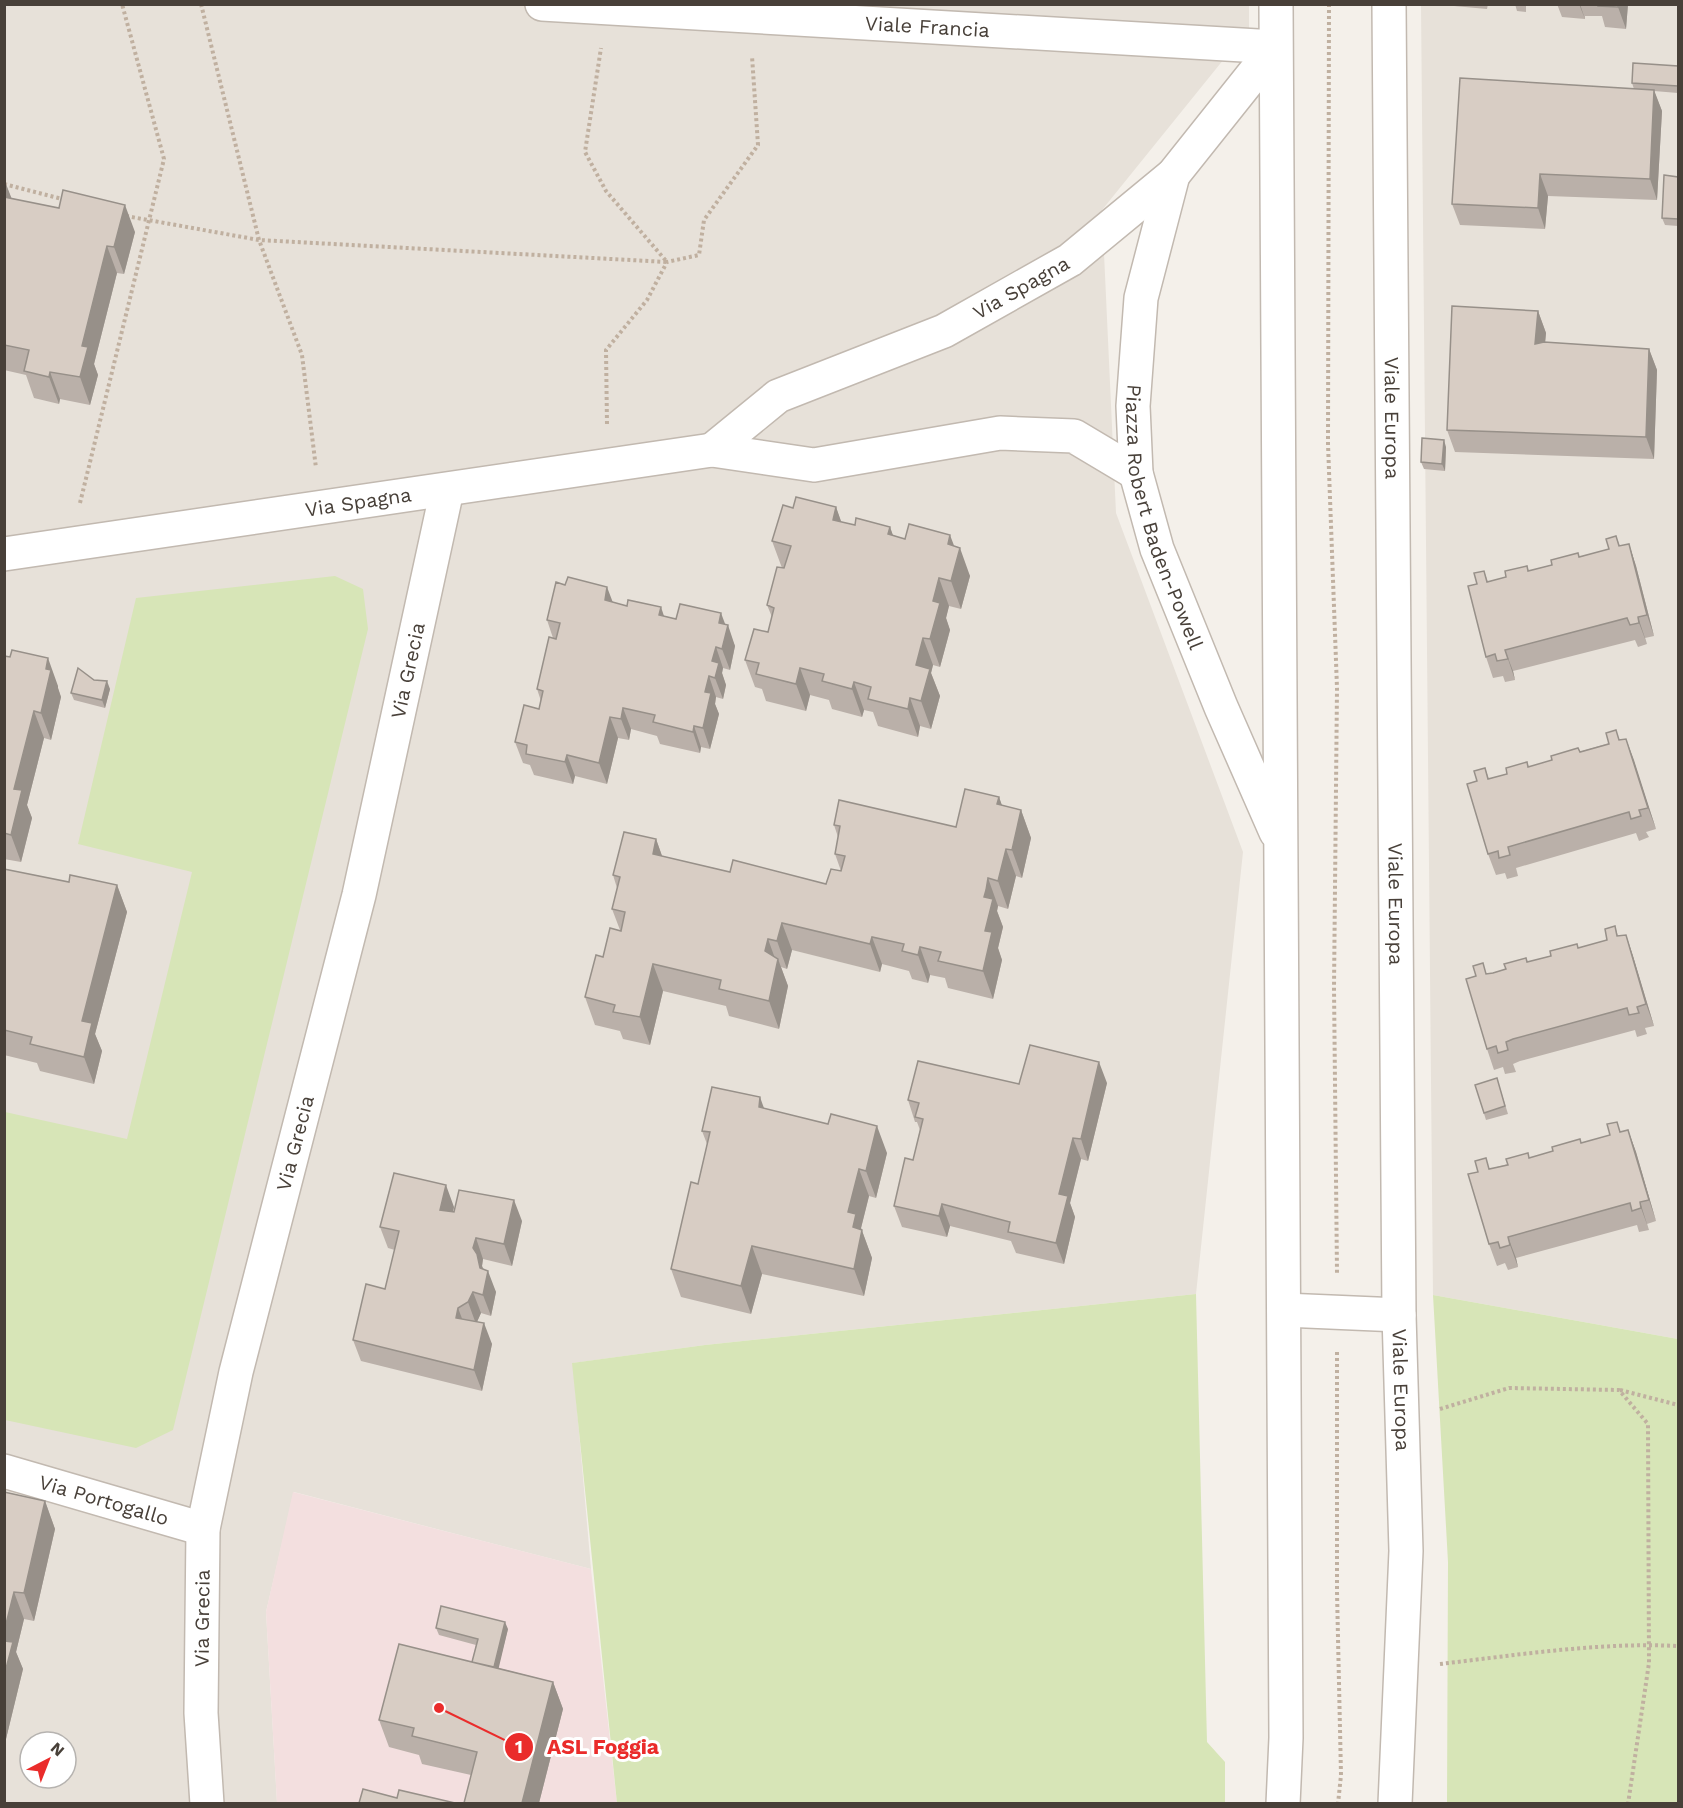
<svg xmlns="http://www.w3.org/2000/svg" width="1683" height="1808" font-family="'Work Sans',sans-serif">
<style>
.residential{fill:#e7e1d9;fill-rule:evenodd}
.medical{fill:#f3dfdf}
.green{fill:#d7e5b7}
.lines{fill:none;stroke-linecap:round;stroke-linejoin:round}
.minor-casing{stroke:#c2b9b0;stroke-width:36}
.path{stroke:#c0b0a0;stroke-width:4;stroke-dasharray:3 3;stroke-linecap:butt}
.minor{stroke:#fff;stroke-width:33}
.wall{fill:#bab0a9}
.shaded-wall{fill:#979089}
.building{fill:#d8cdc4;stroke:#979089;stroke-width:1.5}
.labels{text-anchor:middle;stroke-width:6;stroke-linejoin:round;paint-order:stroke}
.street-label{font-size:20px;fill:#484039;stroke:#fff}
.leader{fill:none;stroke:#ea2c2b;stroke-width:2}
.callout-dot{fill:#ea2c2b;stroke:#fff;stroke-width:2}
.mark-label{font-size:18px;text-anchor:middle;font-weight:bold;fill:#fff}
.callout-label{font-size:21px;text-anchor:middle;font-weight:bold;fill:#ea2c2b;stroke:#fff;stroke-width:6;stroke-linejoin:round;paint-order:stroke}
</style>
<rect width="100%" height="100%" fill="#f4f0ea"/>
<path class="residential" d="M 5,5 L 1249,5 L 1249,28 L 1102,210 L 1116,513 L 1243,852 L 1196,1294 L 705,1345 L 573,1363 L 591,1569 L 294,1492 L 266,1612 L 277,1803 L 5,1804 ZM 30,1742 L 66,1742 L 66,1778 L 30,1778 Z
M 1421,5 L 1678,5 L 1678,1339 L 1433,1295 Z"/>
<path class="medical" d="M 293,1492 L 591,1569 L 617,1803 L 277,1803 L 266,1612 Z"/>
<path class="green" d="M 335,576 L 363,589 L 368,629 L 173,1430 L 136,1448 L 5,1420 L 5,1112 L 127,1139 L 192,872 L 78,844 L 136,598 Z
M 1196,1294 L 1207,1742 L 1225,1762 L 1225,1803 L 617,1803 L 572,1363 L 705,1345 Z
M 1433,1295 L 1678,1339 L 1678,1803 L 1447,1803 L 1448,1562 Z"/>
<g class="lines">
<g class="minor-casing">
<g id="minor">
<path id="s1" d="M 542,4 L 1275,47"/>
<path d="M 1276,4 L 1286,1738 L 1283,1804"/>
<path id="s2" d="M 1389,4 L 1399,1315 L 1406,1551 L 1395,1804"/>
<path id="s3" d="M 1173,175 L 1141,298 L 1133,406 L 1136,473 L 1157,549 L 1221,707 L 1276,832"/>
<path id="s4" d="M 712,450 L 778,396 L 944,331 L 1070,260 L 1173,175 L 1275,47"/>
<path id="s5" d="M 4,554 L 712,450 L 814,465 L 1000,433 L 1074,436 L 1136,473"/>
<path d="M 1284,1310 L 1399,1315"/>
<path id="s6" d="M 4,1471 L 203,1529"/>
<path id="s7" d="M 207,1804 L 201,1713 L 203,1529 L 236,1372 L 359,895 L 447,490"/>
</g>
</g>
<path class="path" d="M 201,4 L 259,240 L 302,355 L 316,468
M 1329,4 L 1328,444 L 1337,688 L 1334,988 L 1337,1273
M 4,184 L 66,200
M 126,216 L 259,240 L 667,262 L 606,191 L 585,152 L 601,48
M 607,424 L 606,350 L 647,300 L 667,262 L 699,255 L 704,220 L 758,145 L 752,56
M 80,503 L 164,159 L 122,4
M 1337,1352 L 1337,1592 L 1341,1775 L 1338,1804
M 1620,1390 L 1678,1405
M 1440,1409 L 1509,1388 L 1619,1390 L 1648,1424 L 1649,1663 L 1628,1804
M 1440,1664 C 1518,1655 1599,1642 1678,1646"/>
<use href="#minor" class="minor"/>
</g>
<path class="wall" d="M 1454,4 L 1488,4 L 1487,9 L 1454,6 Z
M 1515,4 L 1526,4 L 1526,12 L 1517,11 Z
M 1557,4 L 1628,4 L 1626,29 L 1605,27 L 1602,16 L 1585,16 L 1585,19 L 1562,17 Z
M 1678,66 L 1678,93 L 1654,91 L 1662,111 L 1657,200 L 1548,196 L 1545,229 L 1460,225 L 1452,204 L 1634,89 L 1632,83 Z
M 1678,177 L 1678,226 L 1665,225 L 1662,218 Z
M 4,179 L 11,198 L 135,232 L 124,274 L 117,273 L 94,364 L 98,375 L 90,405 L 60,399 L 59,404 L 34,398 L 26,375 L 4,370 Z
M 1538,311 L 1546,333 L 1545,342 L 1649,349 L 1657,370 L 1654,459 L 1455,452 L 1447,430 Z
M 1446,447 L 1445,471 L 1424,469 L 1421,462 Z
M 836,507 L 841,522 L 855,525 L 890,527 L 893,536 L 905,539 L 954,547 L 970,576 L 961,609 L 949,606 L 946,618 L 950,630 L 940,667 L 933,665 L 931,673 L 940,696 L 931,729 L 920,726 L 918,737 L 878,726 L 873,712 L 864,710 L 862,717 L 832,709 L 829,700 L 810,695 L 806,711 L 766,701 L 762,689 L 755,687 L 745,660 L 768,632 L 772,617 L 767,605 L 782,568 L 772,541 L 793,508 Z
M 1616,536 L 1620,546 L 1629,544 L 1636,566 L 1654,636 L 1645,638 L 1647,644 L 1638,647 L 1635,640 L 1513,671 L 1515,680 L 1505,682 L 1503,676 L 1493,678 L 1486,657 L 1477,584 L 1484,571 L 1488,582 L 1506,577 L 1527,566 L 1529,571 L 1609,549 Z
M 613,603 L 676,619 L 725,625 L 735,646 L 730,670 L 723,668 L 722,673 L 726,685 L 723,699 L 716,697 L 715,704 L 719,714 L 710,749 L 701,747 L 700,753 L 660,744 L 657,736 L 631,729 L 629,740 L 618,738 L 607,784 L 575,776 L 573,784 L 534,775 L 530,765 L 523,763 L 515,742 L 539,709 L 541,701 L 537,689 L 553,638 L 547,620 Z
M 4,656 L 58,686 L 58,688 L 61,697 L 51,740 L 44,738 L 27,805 L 32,818 L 21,862 L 4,859 Z
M 94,680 L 110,689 L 105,708 L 74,700 L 71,693 Z
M 1626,739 L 1656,829 L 1646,832 L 1649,837 L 1639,841 L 1636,833 L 1516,868 L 1518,876 L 1507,879 L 1505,873 L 1496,875 L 1488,854 L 1477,781 L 1485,768 L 1489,779 L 1507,774 L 1527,762 L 1529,767 L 1619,740 Z
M 999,797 L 1002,806 L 1021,810 L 1031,838 L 1022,878 L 1016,876 L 1008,909 L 998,906 L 997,911 L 1003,927 L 998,948 L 1002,960 L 993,999 L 948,988 L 945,978 L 930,975 L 928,983 L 912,979 L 909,971 L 882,964 L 880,972 L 792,950 L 787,969 L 781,967 L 788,986 L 779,1029 L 729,1016 L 726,1006 L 663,991 L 650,1045 L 623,1039 L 620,1031 L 595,1025 L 585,997 L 603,957 L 620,930 L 612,909 L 617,888 L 613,875 L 656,839 L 662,856 L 730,872 L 826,884 L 841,871 L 835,854 L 838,837 L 834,825 L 956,827 Z
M 4,869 L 69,882 L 117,885 L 127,912 L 95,1034 L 102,1051 L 94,1084 L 40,1071 L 37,1063 L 4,1055 Z
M 1615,926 L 1618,936 L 1626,935 L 1633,956 L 1654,1026 L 1645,1028 L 1647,1034 L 1637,1037 L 1635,1030 L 1520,1061 L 1513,1064 L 1516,1072 L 1505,1074 L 1503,1067 L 1494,1070 L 1487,1049 L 1488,974 L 1506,969 L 1526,958 L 1528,962 L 1607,940 Z
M 1497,1078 L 1508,1114 L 1486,1120 L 1475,1085 Z
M 1107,1083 L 1088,1161 L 1081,1159 L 1070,1203 L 1075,1217 L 1064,1264 L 1016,1253 L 1011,1241 L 950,1226 L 947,1237 L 902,1227 L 894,1206 L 913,1160 L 920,1130 L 917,1122 L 915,1122 L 908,1100 L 1019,1084 Z
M 764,1108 L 887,1153 L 876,1198 L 869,1196 L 861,1228 L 872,1258 L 864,1296 L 762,1274 L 751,1314 L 681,1297 L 671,1269 L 698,1184 L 707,1144 L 702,1131 Z
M 1628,1130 L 1636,1152 L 1656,1221 L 1647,1224 L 1649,1230 L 1639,1232 L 1637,1225 L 1516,1258 L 1518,1267 L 1508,1270 L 1505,1263 L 1497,1266 L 1489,1244 L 1490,1169 Z
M 454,1207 L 453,1212 L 522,1221 L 512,1266 L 483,1259 L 482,1266 L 496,1292 L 491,1316 L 481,1313 L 477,1322 L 492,1344 L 482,1391 L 361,1361 L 353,1340 L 385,1289 L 395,1250 L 388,1248 L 380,1227 Z
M 4,1492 L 45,1501 L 55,1529 L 34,1621 L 24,1619 L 16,1652 L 23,1669 L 6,1739 L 4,1739 Z
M 436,1628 L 508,1629 L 498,1668 L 553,1682 L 563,1709 L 539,1803 L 464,1803 L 471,1775 L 422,1764 L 419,1755 L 389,1747 L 379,1720 L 472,1662 L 476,1645 L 439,1635 Z"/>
<path class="shaded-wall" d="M 1579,4 L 1580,4 L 1585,19 Z
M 1618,4 L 1628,4 L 1626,29 L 1618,7 Z
M 1654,90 L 1662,111 L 1657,200 L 1650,179 Z
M 1540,174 L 1548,196 L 1545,229 L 1538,208 Z
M 4,179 L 13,202 L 4,212 Z
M 125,205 L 135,232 L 124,274 L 114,247 Z
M 107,246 L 117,273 L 94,364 L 98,375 L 90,405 L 80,377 L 82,346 Z
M 1538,311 L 1546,333 L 1543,365 L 1535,344 Z
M 1649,349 L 1657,370 L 1654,459 L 1646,437 Z
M 50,372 L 60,399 L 59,404 L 49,377 Z
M 1444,440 L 1446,447 L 1445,471 L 1442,464 Z
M 836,507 L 846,535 L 833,520 Z
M 890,527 L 900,555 L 888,534 Z
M 950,535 L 958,556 L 960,548 L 970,576 L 961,609 L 951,581 L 948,544 Z
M 1629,544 L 1636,566 L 1654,636 L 1647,615 Z
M 939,578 L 949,606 L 946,618 L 950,630 L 940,667 L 930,639 L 933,601 Z
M 607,587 L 615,608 L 605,600 Z
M 661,607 L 668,628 L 659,615 Z
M 721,613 L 727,629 L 728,625 L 735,646 L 730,670 L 722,649 L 719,623 Z
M 1638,617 L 1647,644 L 1639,623 Z
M 923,638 L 933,665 L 931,673 L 940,696 L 931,729 L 921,701 L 916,665 Z
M 716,647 L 723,668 L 722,673 L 726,685 L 723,699 L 715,678 L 712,661 Z
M 1505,650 L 1513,671 L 1515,680 Z
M 48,658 L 58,686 L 58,688 L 61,697 L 51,740 L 41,713 L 46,669 Z
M 800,668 L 810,695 L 806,711 L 796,684 Z
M 709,676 L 716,697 L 715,704 L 719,714 L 710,749 L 703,728 L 705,692 Z
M 107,681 L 110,689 L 105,708 L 102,700 Z
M 854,682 L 864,710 L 862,717 L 852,689 Z
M 910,698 L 920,726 L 918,737 L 908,709 Z
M 623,708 L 631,729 L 629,740 L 621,719 Z
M 34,711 L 44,738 L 27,805 L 32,818 L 21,862 L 11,835 L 14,789 Z
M 610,717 L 618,738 L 607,784 L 599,763 Z
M 694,726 L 701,747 L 700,753 L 693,732 Z
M 1626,739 L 1634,760 L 1656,829 L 1648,808 Z
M 567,755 L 575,776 L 573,784 L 565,762 Z
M 999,797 L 1009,825 L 997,804 Z
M 1021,810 L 1031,838 L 1022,878 L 1012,850 Z
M 656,839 L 666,867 L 653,854 Z
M 1006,849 L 1016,876 L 1008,909 L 998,881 Z
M 988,878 L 998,906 L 997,911 L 1003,927 L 998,948 L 1002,960 L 993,999 L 983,971 L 984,897 Z
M 117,885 L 127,912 L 95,1034 L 102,1051 L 94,1084 L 84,1057 L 82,1021 Z
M 782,923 L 792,950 L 787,969 L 777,941 Z
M 1626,935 L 1633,956 L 1654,1026 L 1646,1004 Z
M 872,937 L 882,964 L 880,972 L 870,944 Z
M 768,939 L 777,964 L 778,959 L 788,986 L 779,1029 L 769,1001 L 765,951 Z
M 920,947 L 930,975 L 928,983 L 918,955 Z
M 653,964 L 663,991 L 650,1045 L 640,1017 Z
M 1099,1062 L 1107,1083 L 1088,1161 L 1081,1139 Z
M 760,1097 L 770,1125 L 759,1107 Z
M 877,1126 L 887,1153 L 876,1198 L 866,1171 Z
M 1628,1130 L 1636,1152 L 1656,1221 L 1649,1200 Z
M 1073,1138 L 1081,1159 L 1070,1203 L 1075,1217 L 1064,1264 L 1056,1243 L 1059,1194 Z
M 859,1169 L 869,1196 L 861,1228 L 872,1258 L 864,1296 L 854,1269 L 848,1212 Z
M 446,1185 L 454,1207 L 448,1231 L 440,1210 Z
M 514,1200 L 522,1221 L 512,1266 L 504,1244 Z
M 1640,1202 L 1647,1224 L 1649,1230 L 1641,1208 Z
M 942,1204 L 950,1226 L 947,1237 L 939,1216 Z
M 1508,1237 L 1516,1258 L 1518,1267 L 1510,1245 Z
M 476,1238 L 483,1259 L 482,1266 L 485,1275 L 488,1271 L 496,1292 L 491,1316 L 483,1295 L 473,1248 Z
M 752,1246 L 762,1274 L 751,1314 L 741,1286 Z
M 473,1292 L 481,1313 L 476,1324 L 468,1302 Z
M 458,1308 L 466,1329 L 456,1318 Z
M 484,1323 L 492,1344 L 482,1391 L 474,1370 Z
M 45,1501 L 55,1529 L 34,1621 L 24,1593 Z
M 14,1592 L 24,1619 L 16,1652 L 23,1669 L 6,1739 L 4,1735 L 4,1632 Z
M 505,1622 L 508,1629 L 493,1692 L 490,1685 Z
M 553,1682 L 563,1709 L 539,1803 L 522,1803 Z"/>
<path class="building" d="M 1598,4 L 1618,4 L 1618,7 L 1598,6 Z
M 1633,63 L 1678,66 L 1678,86 L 1632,83 Z
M 1460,78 L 1654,90 L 1650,179 L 1540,174 L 1538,208 L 1452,204 Z
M 1664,175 L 1678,177 L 1678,219 L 1662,218 Z
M 63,190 L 125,205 L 114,247 L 107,246 L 82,346 L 88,347 L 80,377 L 50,372 L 49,377 L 24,371 L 29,350 L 4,345 L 4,197 L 59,208 Z
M 1452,306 L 1538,311 L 1535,344 L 1544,342 L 1649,349 L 1646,437 L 1447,430 Z
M 1422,438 L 1444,440 L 1442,464 L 1421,462 Z
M 796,497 L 836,507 L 833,520 L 855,525 L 856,518 L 890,527 L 888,534 L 905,539 L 909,524 L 950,535 L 948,544 L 960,548 L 951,581 L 939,578 L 933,601 L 940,603 L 930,639 L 923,638 L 916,665 L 930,669 L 921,701 L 910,698 L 908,709 L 868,699 L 871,687 L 854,682 L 852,689 L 822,681 L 824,674 L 800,668 L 796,684 L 756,674 L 759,663 L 745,660 L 754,629 L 768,632 L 774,608 L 767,605 L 777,567 L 784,568 L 791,546 L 772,541 L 783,505 L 793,508 Z
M 1616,536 L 1619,546 L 1629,544 L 1647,615 L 1638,617 L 1639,623 L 1630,625 L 1627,618 L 1505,650 L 1508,659 L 1497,661 L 1495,654 L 1486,657 L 1468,586 L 1477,584 L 1474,573 L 1484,571 L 1487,582 L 1506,577 L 1505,571 L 1527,566 L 1528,571 L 1552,565 L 1551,560 L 1578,553 L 1579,557 L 1609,549 L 1606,539 Z
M 568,577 L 607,587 L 605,600 L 627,606 L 628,600 L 661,607 L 659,615 L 676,619 L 680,604 L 721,613 L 719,623 L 728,625 L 722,649 L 716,647 L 712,661 L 719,663 L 715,678 L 709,676 L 705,692 L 711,693 L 703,728 L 694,726 L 693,732 L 653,722 L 655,715 L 623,708 L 621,719 L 610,717 L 599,763 L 567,755 L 565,762 L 526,754 L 527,745 L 515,742 L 524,705 L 539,709 L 543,691 L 537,689 L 549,637 L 556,639 L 560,623 L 547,620 L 556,582 L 565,585 Z
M 12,650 L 48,658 L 46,669 L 51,670 L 41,713 L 34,711 L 14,789 L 22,790 L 11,835 L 4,833 L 4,656 L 10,657 Z
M 78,668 L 94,680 L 107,681 L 102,700 L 71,693 Z
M 1616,730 L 1619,740 L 1626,739 L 1648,808 L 1639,810 L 1641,816 L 1631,819 L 1629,812 L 1508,847 L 1510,855 L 1499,858 L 1498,851 L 1488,854 L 1467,784 L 1477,781 L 1474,771 L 1485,768 L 1488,779 L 1507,774 L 1506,768 L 1527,762 L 1528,767 L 1552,760 L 1551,756 L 1578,748 L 1580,752 L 1609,744 L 1606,733 Z
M 965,789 L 999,797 L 997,804 L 1021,810 L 1012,850 L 1006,849 L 998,881 L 988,878 L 986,890 L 984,897 L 993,899 L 985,931 L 992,932 L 983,971 L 938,961 L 941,952 L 920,947 L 918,955 L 902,951 L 904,944 L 872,937 L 870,944 L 782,923 L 777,941 L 768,939 L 765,951 L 778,959 L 769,1001 L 719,989 L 721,980 L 653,964 L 640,1017 L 613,1012 L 615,1005 L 585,997 L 596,955 L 603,957 L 610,928 L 621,931 L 625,912 L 612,909 L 620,877 L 613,875 L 624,832 L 656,839 L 653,854 L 730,872 L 733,860 L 826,884 L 831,869 L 841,871 L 845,856 L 835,854 L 840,826 L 834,825 L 839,800 L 956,827 Z
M 4,869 L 69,882 L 70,875 L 117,885 L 82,1021 L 92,1023 L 84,1057 L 30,1044 L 32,1037 L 4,1030 Z
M 1615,926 L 1617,936 L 1626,935 L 1646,1004 L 1637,1007 L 1639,1013 L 1629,1015 L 1627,1008 L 1513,1039 L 1506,1042 L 1508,1050 L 1498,1053 L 1496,1046 L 1487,1049 L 1466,979 L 1476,976 L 1473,966 L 1483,963 L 1486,974 L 1493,973 L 1506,969 L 1504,964 L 1526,958 L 1527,962 L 1551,956 L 1550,951 L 1577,944 L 1578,948 L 1607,940 L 1605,929 Z
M 1030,1045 L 1099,1062 L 1081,1139 L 1073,1138 L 1059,1194 L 1068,1196 L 1056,1243 L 1008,1232 L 1010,1222 L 942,1204 L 939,1216 L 894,1206 L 905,1158 L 913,1160 L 923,1119 L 915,1117 L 919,1103 L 908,1100 L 918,1061 L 1019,1084 Z
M 1497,1078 L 1505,1106 L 1484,1113 L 1475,1085 Z
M 712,1087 L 760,1097 L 759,1107 L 828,1124 L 831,1114 L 877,1126 L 866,1171 L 859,1169 L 848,1212 L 856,1214 L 853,1227 L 862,1230 L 854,1269 L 752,1246 L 741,1286 L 671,1269 L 691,1182 L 698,1184 L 710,1132 L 702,1131 Z
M 1617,1122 L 1620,1132 L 1628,1130 L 1649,1200 L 1640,1202 L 1641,1208 L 1632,1211 L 1630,1203 L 1508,1237 L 1510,1245 L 1500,1248 L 1498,1242 L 1489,1244 L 1468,1174 L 1478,1172 L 1475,1161 L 1486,1158 L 1489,1169 L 1508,1165 L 1506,1159 L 1528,1153 L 1529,1158 L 1553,1151 L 1552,1147 L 1580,1139 L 1581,1143 L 1610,1135 L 1607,1124 Z
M 394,1173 L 446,1185 L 440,1210 L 454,1212 L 459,1190 L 514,1200 L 504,1244 L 476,1238 L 473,1248 L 477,1254 L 480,1268 L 488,1271 L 483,1295 L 473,1292 L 468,1302 L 458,1308 L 456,1318 L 484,1323 L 474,1370 L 353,1340 L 366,1284 L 385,1289 L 399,1231 L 380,1227 Z
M 4,1492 L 45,1501 L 24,1593 L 14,1592 L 4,1632 Z
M 441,1606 L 505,1622 L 494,1667 L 472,1662 L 478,1639 L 436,1628 Z
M 4,1641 L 13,1642 L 4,1676 Z
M 399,1644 L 553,1682 L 522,1803 L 464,1803 L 477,1752 L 412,1736 L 414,1728 L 379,1720 Z
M 363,1789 L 397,1798 L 399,1790 L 455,1803 L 359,1803 Z"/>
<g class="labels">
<g class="street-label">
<text dy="7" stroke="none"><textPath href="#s1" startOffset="386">Viale Francia</textPath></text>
<text dy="7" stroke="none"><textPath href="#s4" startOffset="352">Via Spagna</textPath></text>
<text dy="7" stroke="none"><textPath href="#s2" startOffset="414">Viale Europa</textPath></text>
<text dy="7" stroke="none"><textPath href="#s5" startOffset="358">Via Spagna</textPath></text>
<text dy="7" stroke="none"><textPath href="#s3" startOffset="351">Piazza Robert Baden-Powell</textPath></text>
<text dy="7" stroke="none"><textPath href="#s7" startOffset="1158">Via Grecia</textPath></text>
<text dy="7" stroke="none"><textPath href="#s2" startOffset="900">Viale Europa</textPath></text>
<text dy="7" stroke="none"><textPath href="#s7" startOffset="672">Via Grecia</textPath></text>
<text dy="7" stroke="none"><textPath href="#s2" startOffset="1386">Viale Europa</textPath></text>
<text dy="7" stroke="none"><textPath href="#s6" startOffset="104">Via Portogallo</textPath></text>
<text dy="7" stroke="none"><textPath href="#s7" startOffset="186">Via Grecia</textPath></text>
</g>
</g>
<path class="leader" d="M439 1708L519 1747"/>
<g class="callout-dot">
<circle cx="439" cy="1708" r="6"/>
<circle cx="519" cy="1747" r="15"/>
</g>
<g class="mark-label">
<text x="519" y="1753">1</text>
</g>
<g class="callout-label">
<text x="603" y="1754">ASL Foggia</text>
</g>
<rect width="1683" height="1808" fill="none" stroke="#484039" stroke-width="12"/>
<g transform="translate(48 1760) rotate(42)"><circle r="28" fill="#ffffff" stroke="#b6b3b0" stroke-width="1.5"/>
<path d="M0-4.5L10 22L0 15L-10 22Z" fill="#ea2c2b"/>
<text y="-9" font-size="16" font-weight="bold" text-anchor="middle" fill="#484039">N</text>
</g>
</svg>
